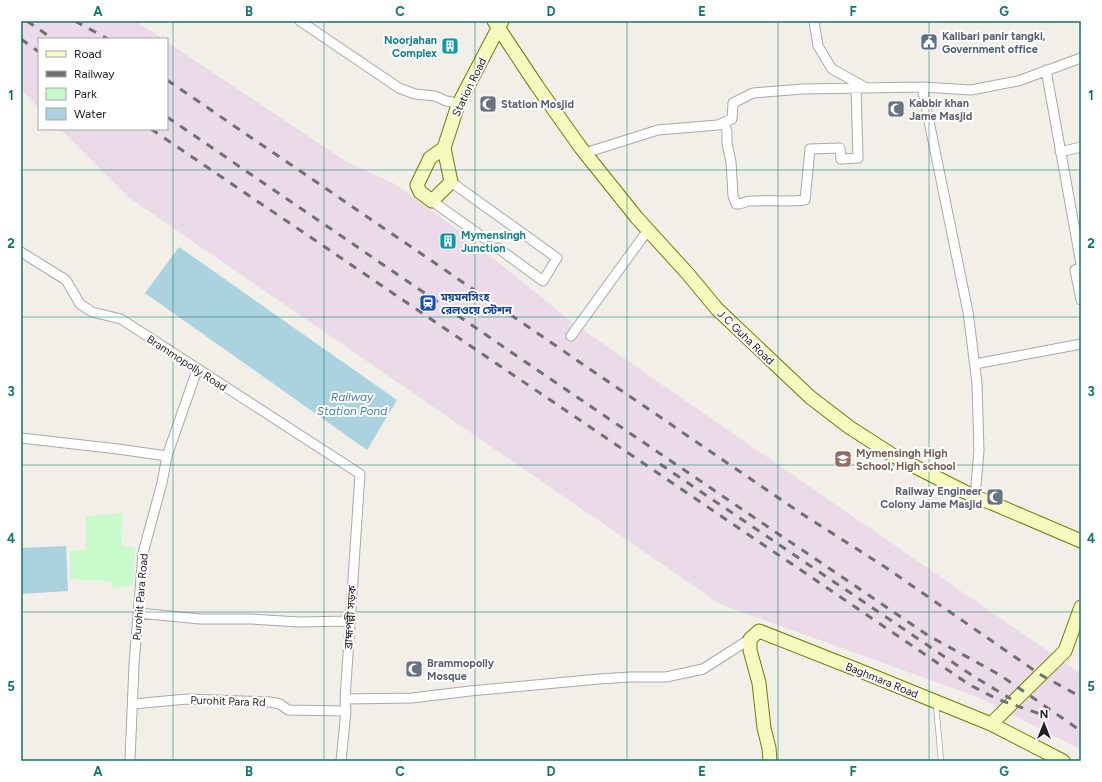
<svg xmlns="http://www.w3.org/2000/svg" width="1102" height="782" font-family="Figtree,'Noto Sans Bengali',sans-serif">
<style>
.industrial{fill:#ebdbe8}
.park{fill:#c8facc}
.water{fill:#aad3df}
.lines{fill:none;stroke-linecap:round;stroke-linejoin:round}
.street-tunnel{stroke:#c8c6c1;stroke-width:9;stroke-dasharray:9 4.5;stroke-linecap:butt}
.lane-casing{stroke:#a9a9a9;stroke-width:6}
.street-casing{stroke:#a9a9a9;stroke-width:11}
.secondary-casing{stroke:#707d05;stroke-width:15}
.lane{stroke:#fff;stroke-width:4.5}
.street{stroke:#fff;stroke-width:9}
.secondary{stroke:#f7fabf;stroke-width:13}
.rail{stroke:#707070;stroke-width:3;stroke-dasharray:8 8;stroke-linecap:butt}
.grid{fill:none;stroke:#0f766e;stroke-width:1;stroke-opacity:0.55}
.labels{text-anchor:middle;stroke-width:4;stroke-linejoin:round;paint-order:stroke}
.service-label{font-size:11px;font-weight:bold;fill:#4e5e75;stroke:#fff;text-anchor:start}
.culture-label{font-size:11px;font-weight:bold;fill:#0d838f;stroke:#fff;text-anchor:end}
.street-label{font-size:11px;fill:#222;stroke:#fff}
.worship-label{font-size:11px;font-weight:bold;fill:#5b616d;stroke:#fff;text-anchor:start}
.transit-label{font-size:11px;font-weight:bold;fill:#164399;stroke:#fff;text-anchor:start}
.education-label{font-size:11px;font-weight:bold;fill:#785e54;stroke:#fff;text-anchor:start}
.water-label{font-size:12px;font-style:italic;fill:#4a7aab;stroke:#fff}
.neatline{fill:none;stroke:#0f766e;stroke-width:1.5}
.grid-label{font-size:13px;text-anchor:middle;font-weight:bold;fill:#0f766e}
</style>
<rect width="100%" height="100%" fill="#f2efe9"/>
<path class="industrial" d="M 21,21 L 136,21 L 163,39 L 39,39 L 39,108 L 21,90 Z
M 167,42 L 347,162 L 395,184 L 462,233 L 572,322 L 602,343 L 1081,674 L 1081,750 L 980,698 L 720,604 L 128,197 L 60,129 L 167,129 Z"/>
<path class="park" d="M 123,513 L 121,544 L 135,548 L 133,585 L 113,588 L 111,581 L 70,579 L 70,551 L 86,550 L 86,516 Z"/>
<path class="water" d="M 179,247 L 397,400 L 367,450 L 145,293 Z
M 66,546 L 68,591 L 21,594 L 21,548 Z"/>
<g class="lines">
<path class="street-tunnel" d="M 484,238 L 498,248"/>
<g class="lane-casing">
<path id="lane" d="M 936,704 L 941,761"/>
</g>
<g class="street-casing">
<path id="street" d="M 300,21 L 399,88 L 415,94 L 435,96 L 446,101 L 452,102 L 458,105
M 814,21 L 818,46 L 832,69 L 863,86
M 1046,70 L 1081,264
M 922,87 L 968,312 L 977,383 L 979,451 L 975,497
M 724,122 L 727,132 L 727,143 L 731,162 L 733,196 L 736,204 C 741,205 745,201 751,201 C 769,200 787,202 805,200 L 810,149 L 840,148 L 841,159 L 858,158 L 856,87
M 1060,152 L 1081,147
M 585,153 L 658,130 L 718,125 L 732,119 L 733,103 L 753,93 L 803,89 L 922,87 L 971,90 L 1018,81 L 1081,58
M 451,182 L 557,258 L 543,281 L 498,248
M 432,201 L 484,238
M 21,252 L 66,280 L 80,304 L 92,312 L 121,319 L 360,474 L 345,699 L 346,711 L 341,761
M 1081,267 L 1075,270 L 1081,300
M 571,336 L 648,230
M 975,364 L 1081,344
M 21,438 L 118,449 L 167,456
M 138,613 L 200,619 L 251,619 L 299,622 L 350,621
M 345,699 L 412,698 L 470,691 L 599,679 L 630,677 L 666,677 L 703,669 L 750,639
M 133,704 L 187,699 L 270,702 L 280,704 L 288,710 L 346,711
M 130,761 L 134,664 L 143,553 L 162,483 L 167,456 L 197,370"/>
</g>
<g class="secondary-casing">
<path id="secondary" d="M 494,21 L 537,86 L 581,148 L 637,218 L 688,274 L 717,309 L 810,397 L 849,427 L 894,456 L 975,497 L 992,503 L 1081,541
M 444,148 L 430,158 L 417,185 L 420,192 L 432,201 L 451,182 L 444,148 L 458,105 L 502,21
M 991,724 L 1063,761
M 770,761 L 769,748 L 764,728 L 759,683 L 750,650 L 750,639 L 759,631 L 863,672 L 991,724 L 1065,651 L 1081,607"/>
</g>
<use href="#lane" class="lane"/>
<use href="#street" class="street"/>
<use href="#secondary" class="secondary"/>
<path class="rail" d="M 27,21 L 53,39
M 75,21 L 108,39
M 21,39 L 39,52
M 167,80 L 799,512 L 885,567 L 1041,675 L 1081,697
M 167,117 L 634,436 L 929,636 L 1000,675 L 1081,731
M 151,129 L 970,685 L 997,699 L 1046,716
M 660,464 L 973,676 L 1011,699"/>
</g>
<path class="grid" d="M 173,21 L 173,761M 324,21 L 324,761M 475,21 L 475,761M 627,21 L 627,761M 778,21 L 778,761M 929,21 L 929,761M 21,170 L 1081,170M 21,317 L 1081,317M 21,465 L 1081,465M 21,612 L 1081,612"/>
<defs>
<g id="civic-square" transform="scale(0.9)"><rect x="-9" y="-9" width="18" height="18" rx="4" fill="#5c6f8a" stroke="#fff"/><path d="M-.6-6.5H3V-4.5H.6V-3L4-1V1h2V6H-6V1h2V-1L-.6-3ZM-1.2 2.5V6h2.4V2.5Z" fill="#fff"/></g>
<g id="building-square" transform="scale(0.9)"><rect x="-9" y="-9" width="18" height="18" rx="4" fill="#0f9aa8" stroke="#fff"/><path d="M-4-6H4V6H1V3H-1V6H-4ZM-2.5-4.3h1.7v1.8h-1.7ZM.8-4.3h1.7v1.8H.8ZM-2.5-1h1.7V.8h-1.7ZM.8-1h1.7V.8H.8Z" fill="#fff"/></g>
<g id="mosque-square" transform="scale(0.9)"><rect x="-9" y="-9" width="18" height="18" rx="4" fill="#6b7280" stroke="#fff"/><path d="M3.5-4.9A6 6 0 1 0 3.5 4.9A5 5 0 1 1 3.5-4.9Z" fill="#fff"/></g>
<g id="station-square" transform="scale(0.9)"><rect x="-9" y="-9" width="18" height="18" rx="4" fill="#1a4fb4" stroke="#fff"/><path d="M-3-6H3Q5-6 5-4V2Q5 4 3 4L4.5 6H3L1.5 4h-3L-3 6H-4.5L-3 4Q-5 4-5 2V-4Q-5-6-3-6ZM-3.5-4v3h7v-3ZM-3.5 1v1.5H-2V1ZM2 1v1.5H3.5V1Z" fill="#fff"/></g>
<g id="school-square" transform="scale(0.9)"><rect x="-9" y="-9" width="18" height="18" rx="4" fill="#8d6e63" stroke="#fff"/><path d="M0-5L7-2L0 1L-7-2ZM-4 1L0 2.5L4 1V4Q0 6-4 4Z" fill="#fff"/></g>
</defs>
<g fill-rule="evenodd">
<use href="#civic-square" x="929" y="42"/>
<use href="#building-square" x="450" y="46"/>
<use href="#mosque-square" x="488" y="104"/>
<use href="#mosque-square" x="896" y="109"/>
<use href="#building-square" x="448" y="241"/>
<use href="#station-square" x="428" y="303"/>
<use href="#school-square" x="843" y="459"/>
<use href="#mosque-square" x="995" y="497"/>
<use href="#mosque-square" x="414" y="669"/>
</g>
<g class="labels">
<g class="service-label">
<text x="942" y="40">Kalibari panir tangki,<tspan x="942" dy="13">Government office</tspan></text>
</g>
<g class="culture-label">
<text x="437" y="44">Noorjahan<tspan x="437" dy="13">Complex</tspan></text>
<text x="461" y="239" text-anchor="start">Mymensingh<tspan x="461" dy="13">Junction</tspan></text>
</g>
<g class="street-label">
<text transform="translate(469 87) rotate(-64)" y="4">Station Road</text>
<text transform="translate(746 337) rotate(44)" y="4">J C Guha Road</text>
<text transform="translate(187 363) rotate(33)" y="4">Brammopolly Road</text>
<text transform="translate(140 597) rotate(-85)" y="4">Purohit Para Road</text>
<text transform="translate(350 617) rotate(-86)" y="4">ব্রাহ্মপল্লী সড়ক</text>
<text transform="translate(882 680) rotate(22)" y="4">Baghmara Road</text>
<text transform="translate(228 701) rotate(2)" y="4">Purohit Para Rd</text>
</g>
<g class="worship-label">
<text x="909" y="107">Kabbir khan<tspan x="909" dy="13">Jame Masjid</tspan></text>
<text x="501" y="108">Station Mosjid</text>
<text x="982" y="495" text-anchor="end">Railway Engineer<tspan x="982" dy="13">Colony Jame Masjid</tspan></text>
<text x="427" y="667">Brammopolly<tspan x="427" dy="13">Mosque</tspan></text>
</g>
<g class="transit-label">
<text x="441" y="301">ময়মনসিংহ<tspan x="441" dy="13">রেলওয়ে স্টেশন</tspan></text>
</g>
<g class="education-label">
<text x="856" y="457">Mymensingh High<tspan x="856" dy="13">School, High school</tspan></text>
</g>
<g class="water-label">
<text x="352" y="401">Railway<tspan x="352" dy="14">Station Pond</tspan></text>
</g>
</g>
<rect width="1102" height="782" fill="none" stroke="#ffffff" stroke-width="44"/>
<rect x="38" y="38" width="130" height="92" fill="#ffffff" stroke="#a7a7a7"/>
<rect x="46" y="51" width="20" height="6" fill="#f7fabf" stroke="#a7a7a7"/>
<text x="74" y="58" font-size="12" fill="#222222">Road</text>
<rect x="46" y="71" width="20" height="6" fill="#707070" stroke="#a7a7a7"/>
<text x="74" y="78" font-size="12" fill="#222222">Railway</text>
<rect x="46" y="88" width="20" height="12" fill="#c8facc" stroke="#a7a7a7"/>
<text x="74" y="98" font-size="12" fill="#222222">Park</text>
<rect x="46" y="108" width="20" height="12" fill="#aad3df" stroke="#a7a7a7"/>
<text x="74" y="118" font-size="12" fill="#222222">Water</text>
<g transform="translate(1044 724)" stroke="#ffffff" stroke-width="3" paint-order="stroke">
<path d="M0-3L7 15L0 10L-7 15Z" fill="#222222"/>
<text y="-6" font-size="11" font-weight="bold" text-anchor="middle" fill="#222222">N</text>
</g>
<rect x="22" y="22" width="1058" height="738" class="neatline"/>
<g class="grid-label">
<text x="98" y="16">A</text>
<text x="249" y="16">B</text>
<text x="400" y="16">C</text>
<text x="551" y="16">D</text>
<text x="702" y="16">E</text>
<text x="853" y="16">F</text>
<text x="1004" y="16">G</text>
<text x="11" y="100">1</text>
<text x="1091" y="100">1</text>
<text x="11" y="248">2</text>
<text x="1091" y="248">2</text>
<text x="11" y="396">3</text>
<text x="1091" y="396">3</text>
<text x="11" y="543">4</text>
<text x="1091" y="543">4</text>
<text x="11" y="691">5</text>
<text x="1091" y="691">5</text>
<text x="98" y="776">A</text>
<text x="249" y="776">B</text>
<text x="400" y="776">C</text>
<text x="551" y="776">D</text>
<text x="702" y="776">E</text>
<text x="853" y="776">F</text>
<text x="1004" y="776">G</text>
</g>
</svg>
